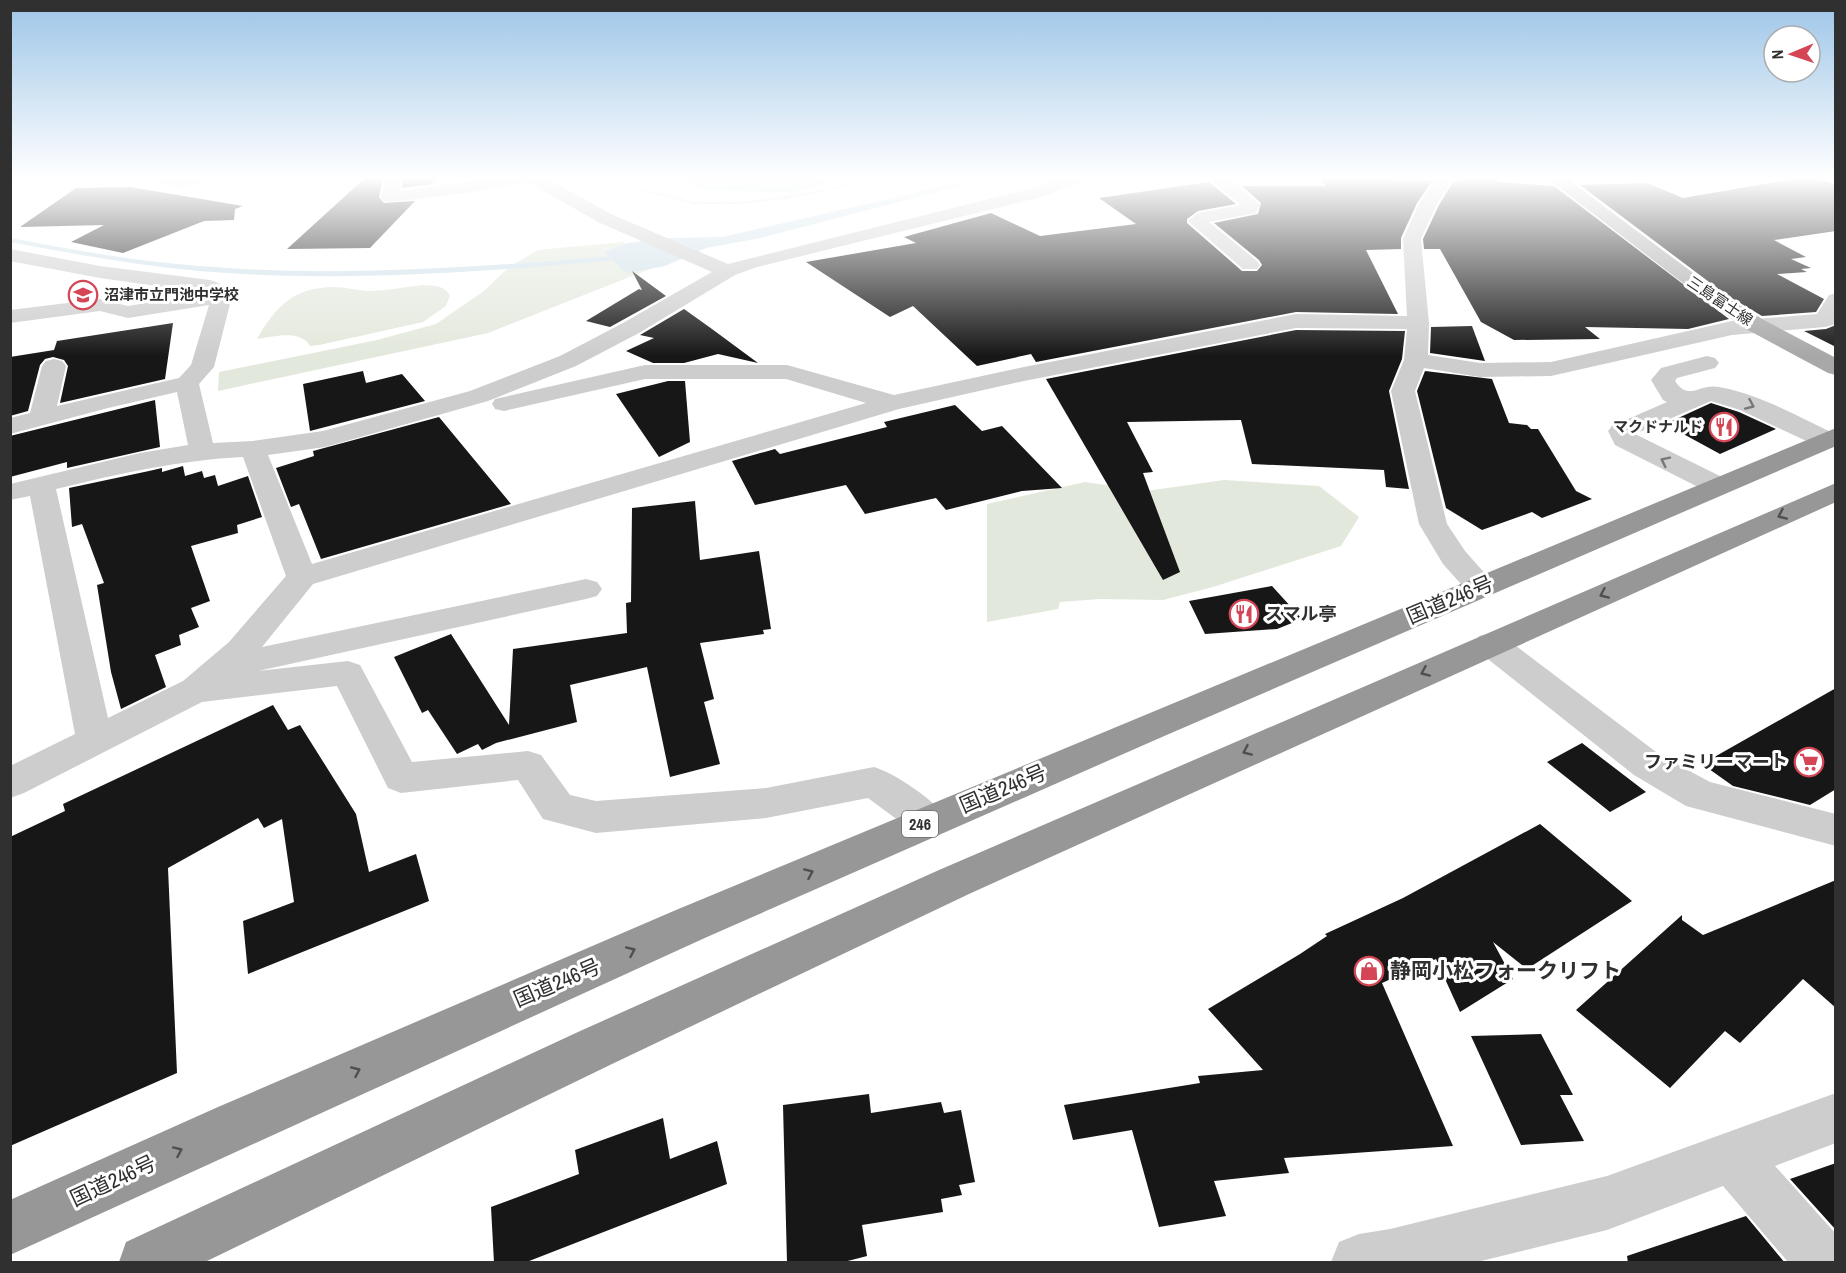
<svg xmlns="http://www.w3.org/2000/svg" width="1846" height="1273" font-family="'Archivo Narrow','Noto Sans JP',sans-serif">
<style>
.green{fill:#e3e8dc}
.water{fill:#cddfe9}
.lines{fill:none;stroke-linecap:round;stroke-linejoin:round}
.stream{fill:#cddfe9;fill-rule:evenodd}
.building{fill:#171717}
.path{stroke:#c7c7c7;stroke-width:2;stroke-dasharray:1.5 1.5;stroke-linecap:butt}
.minor{fill:#cdcdcd;fill-rule:evenodd}
.major{fill:#a8a8a8;fill-rule:evenodd}
.highway{fill:#979797;fill-rule:evenodd}
.oneway{stroke:#777}
.oneway2{stroke:#4f4f4f}
.labels{text-anchor:middle;stroke-width:6;stroke-linejoin:round;paint-order:stroke}
.far-poi-label{font-size:15px;font-weight:bold;fill:#303030;stroke:#fff;text-anchor:start}
.far-street-label{font-size:15px;fill:#303030;stroke:#fff}
.shield{fill:#fff;stroke:#6e6e6e;stroke-width:1.5}
.shield-label{font-size:16px;font-weight:bold;fill:#303030}
.poi-label{font-size:18px;font-weight:bold;fill:#303030;stroke:#fff;text-anchor:start}
.near-street-label{font-size:21px;fill:#303030;stroke:#fff}
.near-poi-label{font-size:21px;font-weight:bold;fill:#303030;stroke:#fff;text-anchor:start}
</style>
<rect width="100%" height="100%" fill="#fff"/>
<path class="green" d="M 623,242 L 655,267 L 488,333 L 218,391 L 219,372 L 377,340 L 436,324 L 484,291 L 509,267 L 538,250 Z
M 423,285 C 434,286 445,285 450,296 L 446,306 L 423,322 L 319,345 L 310,346 C 300,329 273,337 257,339 C 276,306 294,287 334,287 C 345,287 356,290 367,291 C 385,291 405,287 423,285 Z
M 1224,480 L 1319,486 L 1359,517 L 1341,546 L 1213,587 L 1163,600 L 1100,599 L 1060,602 L 1058,609 L 987,622 L 987,504 L 1085,482 L 1146,491 Z"/>
<path class="water" d="M 670,178 L 852,178 L 789,192 L 775,192 L 705,190 Z
M 969,178 L 991,178 L 760,238 L 706,248 L 665,266 L 626,273 L 604,252 L 628,243 L 669,238 L 722,237 L 911,194 Z"/>
<g class="lines">
<path class="stream" d="M 10,238 C 73,250 135,261 199,266 C 341,278 484,267 626,255 L 630,257 L 626,259 C 485,272 341,283 199,271 C 135,265 73,254 10,242 Z"/>
</g>
<path class="building" d="M 365,178 L 383,178 L 379,197 L 384,203 L 415,201 L 370,248 L 287,249 Z
M 403,178 L 437,178 L 431,184 L 402,188 Z
M 1319,178 L 1433,180 L 1417,203 L 1401,238 L 1401,249 L 1366,250 L 1398,314 L 1296,312 L 1036,362 L 1031,354 L 977,366 L 913,306 L 890,317 L 806,262 L 916,243 L 904,237 L 991,213 L 1040,236 L 1136,224 L 1099,198 L 1209,182 L 1236,204 L 1198,211 L 1187,219 L 1187,223 L 1242,271 L 1257,271 L 1262,265 L 1259,260 L 1214,223 L 1258,214 L 1261,203 L 1242,186 L 1326,186 Z
M 1457,178 L 1497,178 L 1497,182 L 1554,186 L 1729,319 L 1688,329 L 1585,327 L 1600,339 L 1514,340 L 1481,322 L 1440,249 L 1424,249 L 1423,239 L 1439,205 L 1453,182 L 1457,182 Z
M 1799,178 L 1814,178 L 1836,184 L 1836,231 L 1774,240 L 1806,257 L 1791,259 L 1811,268 L 1801,269 L 1807,272 L 1777,274 L 1824,299 L 1816,312 L 1762,316 L 1725,294 L 1580,185 L 1647,183 L 1683,198 Z
M 130,187 L 243,206 L 235,209 L 234,220 L 204,221 L 123,253 L 71,242 L 104,225 L 20,227 L 76,188 Z
M 632,271 L 666,296 L 610,327 L 586,321 L 639,289 L 642,290 Z
M 684,309 L 712,329 L 758,363 L 718,354 L 684,363 L 653,363 L 626,351 L 654,338 L 640,335 Z
M 173,323 L 165,379 L 60,403 L 68,366 L 64,360 L 53,357 L 45,359 L 40,365 L 28,411 L 10,416 L 10,357 L 54,350 L 57,341 Z
M 1836,325 L 1836,347 L 1804,331 L 1826,329 Z
M 1472,326 L 1485,361 L 1430,353 L 1431,327 Z
M 1296,330 L 1405,331 L 1402,359 L 1389,391 L 1409,489 L 1386,487 L 1384,470 L 1252,464 L 1241,420 L 1127,422 L 1153,472 L 1143,473 L 1180,572 L 1163,580 L 1046,379 Z
M 363,371 L 366,383 L 402,374 L 425,401 L 310,431 L 303,384 Z
M 1425,371 L 1492,379 L 1509,423 L 1527,425 L 1531,429 L 1538,429 L 1576,491 L 1592,499 L 1542,518 L 1532,512 L 1482,530 L 1446,508 L 1417,391 Z
M 668,381 L 685,381 L 690,442 L 659,457 L 616,394 Z
M 155,400 L 160,447 L 67,468 L 67,462 L 10,477 L 10,436 Z
M 1711,403 L 1739,412 L 1776,429 L 1720,454 L 1665,424 Z
M 955,405 L 982,431 L 1002,426 L 1062,488 L 1022,491 L 946,510 L 936,498 L 865,514 L 846,485 L 755,505 L 732,461 L 775,449 L 780,454 L 887,427 L 884,422 Z
M 439,417 L 511,504 L 321,559 L 299,504 L 291,507 L 276,468 L 314,456 L 313,451 Z
M 183,466 L 185,476 L 202,471 L 204,478 L 215,475 L 218,486 L 248,476 L 262,517 L 237,525 L 238,533 L 191,546 L 210,601 L 191,608 L 199,627 L 179,635 L 181,645 L 155,655 L 166,687 L 121,709 L 111,672 L 97,585 L 104,583 L 82,524 L 72,527 L 69,488 L 149,471 L 162,468 L 162,472 Z
M 695,501 L 700,560 L 759,551 L 771,629 L 763,630 L 764,634 L 700,643 L 714,699 L 704,702 L 720,764 L 670,777 L 647,667 L 570,685 L 577,722 L 496,743 L 482,750 L 478,744 L 457,754 L 428,710 L 422,713 L 394,657 L 451,634 L 509,725 L 513,649 L 627,633 L 626,603 L 631,602 L 632,508 Z
M 1272,586 L 1302,619 L 1277,629 L 1205,634 L 1189,601 Z
M 1836,688 L 1836,789 L 1810,805 L 1733,786 L 1702,764 Z
M 273,705 L 288,730 L 300,725 L 356,814 L 369,872 L 416,854 L 429,901 L 248,974 L 243,921 L 294,902 L 282,819 L 264,828 L 258,818 L 168,868 L 177,1073 L 10,1146 L 10,837 L 65,811 L 63,804 Z
M 1582,743 L 1646,792 L 1610,812 L 1547,762 Z
M 1540,824 L 1632,901 L 1527,969 L 1493,942 L 1513,979 L 1460,1012 L 1436,959 L 1382,983 L 1453,1146 L 1284,1158 L 1289,1173 L 1214,1181 L 1226,1216 L 1159,1227 L 1132,1130 L 1073,1140 L 1064,1105 L 1200,1083 L 1198,1076 L 1263,1070 L 1208,1009 L 1300,954 L 1327,936 L 1325,934 L 1403,898 Z
M 1836,880 L 1836,1008 L 1803,979 L 1740,1043 L 1725,1031 L 1670,1088 L 1576,1010 L 1682,915 L 1682,920 L 1703,935 Z
M 1541,1034 L 1573,1095 L 1560,1095 L 1584,1141 L 1521,1145 L 1471,1036 Z
M 869,1094 L 871,1113 L 941,1102 L 944,1113 L 961,1110 L 975,1182 L 959,1185 L 962,1195 L 941,1199 L 943,1212 L 862,1225 L 867,1256 L 840,1263 L 787,1263 L 783,1105 Z
M 663,1118 L 670,1159 L 717,1141 L 727,1184 L 524,1263 L 494,1263 L 491,1207 L 579,1174 L 575,1150 Z
M 1836,1163 L 1836,1230 L 1790,1179 Z
M 1746,1216 L 1785,1263 L 1628,1263 L 1627,1256 Z"/>
<g class="lines">
<path class="path" d="M 636,178 L 639,189 L 694,203 L 741,203 L 798,196 L 878,178
M 786,197 L 827,178"/>
<path class="minor" d="M 149,178 L 196,178 L 199,182 C 193,190 156,186 149,178 Z
M 385,178 L 401,178 L 400,191 L 493,178 L 546,178 L 611,214 L 728,264 L 1029,189 L 1060,178 L 1084,178 L 1082,182 L 1041,197 L 757,267 L 735,275 L 639,333 L 576,366 L 488,401 L 325,447 L 268,455 L 312,564 L 866,403 L 786,379 L 645,379 L 504,411 L 495,409 L 492,404 L 495,399 L 504,397 L 645,365 L 787,365 L 894,395 L 1024,367 L 1296,314 L 1407,316 L 1403,239 L 1419,204 L 1437,178 L 1453,178 L 1437,204 L 1421,239 L 1429,323 L 1428,355 L 1480,363 L 1551,362 L 1732,321 L 1817,314 L 1829,295 L 1836,293 L 1836,321 L 1833,325 L 1825,327 L 1732,335 L 1551,376 L 1480,377 L 1424,368 L 1415,391 L 1447,524 L 1465,551 L 1497,587 L 1492,594 L 1481,597 L 1470,594 L 1443,564 L 1419,524 L 1391,391 L 1404,360 L 1407,329 L 1296,328 L 1024,381 L 899,409 L 313,584 L 262,647 L 586,579 L 597,582 L 602,589 L 597,596 L 586,599 L 258,671 L 348,661 L 360,665 L 412,762 L 528,751 L 541,755 L 570,795 L 596,801 L 766,788 L 874,767 C 896,774 937,801 948,821 L 942,832 L 928,837 L 914,832 L 868,798 L 766,818 L 596,833 L 543,819 L 518,780 L 401,793 L 388,788 L 337,686 L 202,702 L 24,793 L 10,798 L 10,766 L 75,734 L 30,496 L 10,500 L 10,484 L 140,453 L 188,445 L 177,392 L 108,408 L 10,434 L 10,418 L 30,413 L 42,366 L 46,361 L 54,359 L 62,361 L 66,366 L 57,406 L 179,378 L 191,365 L 209,305 L 128,318 L 100,311 L 10,323 L 10,310 L 100,299 L 128,306 L 206,293 L 100,278 L 10,261 L 10,249 L 100,266 L 210,280 C 219,282 227,288 232,296 L 214,367 L 199,384 L 213,443 L 253,441 L 323,431 L 470,391 L 560,356 L 623,323 L 712,272 L 598,222 L 528,182 L 466,193 L 390,202 L 384,201 L 381,197 ZM 243,457 L 286,576 L 229,642 L 183,681 L 108,718 L 56,489 C 118,474 179,460 243,457 Z
M 1208,178 L 1229,178 L 1260,205 L 1256,213 L 1209,222 L 1257,261 L 1260,265 L 1257,269 L 1243,269 L 1188,221 L 1198,213 L 1241,205 Z
M 1707,356 L 1715,358 L 1719,363 L 1715,368 L 1677,378 L 1675,381 C 1689,402 1699,383 1719,387 C 1760,394 1798,417 1835,434 L 1835,446 L 1826,448 L 1817,446 L 1740,410 L 1711,401 L 1635,434 L 1728,480 L 1732,486 L 1728,492 L 1718,494 L 1708,492 L 1615,445 L 1608,431 L 1612,426 L 1667,402 L 1663,400 L 1651,380 L 1661,368 Z
M 1491,633 L 1503,636 L 1660,755 L 1710,782 L 1836,814 L 1836,846 L 1686,806 L 1634,775 L 1479,652 L 1474,644 L 1479,636 Z
M 1836,1093 L 1836,1143 L 1775,1166 L 1836,1234 L 1836,1262 L 1788,1262 L 1723,1186 L 1607,1230 L 1477,1262 L 1331,1262 L 1339,1242 L 1359,1234 L 1390,1229 L 1607,1176 Z"/>
<path class="major" d="M 1547,178 L 1566,178 L 1724,296 L 1764,320 L 1836,358 L 1836,375 L 1828,373 L 1748,330 L 1710,304 Z"/>
<path class="highway" d="M 1836,428 L 1836,446 L 1162,737 L 707,937 L 10,1255 L 10,1200 L 218,1107 L 676,910 Z
M 1836,483 L 1836,502 L 969,894 L 612,1064 L 205,1262 L 119,1262 L 126,1242 L 578,1032 L 939,870 Z"/>
</g>
<defs><path id="oneway-chevron" d="M-2-3.5L2.5 0L-2 3.5" fill="none" stroke-width="1.6" stroke-linecap="round" stroke-linejoin="round" transform="scale(1.5)"/></defs>
<g class="oneway">
<use href="#oneway-chevron" transform="translate(1750 405) rotate(24)"/>
<use href="#oneway-chevron" transform="translate(1665 461) rotate(-154)"/>
</g>
<g class="oneway2">
<use href="#oneway-chevron" transform="translate(1782 515) rotate(156)"/>
<use href="#oneway-chevron" transform="translate(1604 594) rotate(156)"/>
<use href="#oneway-chevron" transform="translate(1425 672) rotate(156)"/>
<use href="#oneway-chevron" transform="translate(1247 751) rotate(156)"/>
<use href="#oneway-chevron" transform="translate(809 873) rotate(-24)"/>
<use href="#oneway-chevron" transform="translate(631 951) rotate(-24)"/>
<use href="#oneway-chevron" transform="translate(356 1071) rotate(-24)"/>
<use href="#oneway-chevron" transform="translate(178 1151) rotate(-24)"/>
</g>
<linearGradient id="sky" x2="0" y2="1"><stop stop-color="#9dc5e8"/><stop offset="0.5" stop-color="#fff"/><stop offset="1" stop-color="#fff" stop-opacity="0"/></linearGradient>
<rect width="1846" height="356" fill="url(#sky)"/>
<defs>
<g id="school-ring" transform="scale(1.5)"><circle r="9.5" fill="#fff" stroke="#d44555" stroke-width="1.5"/><path d="M0-5L7-2L0 1L-7-2ZM-4 1L0 2.5L4 1V4Q0 6-4 4Z" fill="#d44555"/></g>
<g id="restaurant-ring" transform="scale(1.5)"><circle r="9.5" fill="#fff" stroke="#d44555" stroke-width="1.5"/><path d="M-5-6h1v4h1v-4h1v4h1v-4h1v5L-1.5 .5V6h-2V.5L-5-1ZM5-6V6H3V1.5H1.5Q1.5-4 5-6Z" fill="#d44555"/></g>
<g id="supermarket-ring" transform="scale(1.5)"><circle r="9.5" fill="#fff" stroke="#d44555" stroke-width="1.5"/><path d="M-6-5.5h2.5l.6 2H6L4.5 2H-2.5L-4.4-4H-6ZM-1.5 3.2a1.3 1.3 0 1 0 .1 0ZM3 3.2a1.3 1.3 0 1 0 .1 0Z" fill="#d44555"/></g>
<g id="shop-ring" transform="scale(1.5)"><circle r="9.5" fill="#fff" stroke="#d44555" stroke-width="1.5"/><path d="M-5-2.5h2.3a2.7 3.5 0 0 1 5.4 0H5L5.5 6h-11ZM-1.5-2.5h3a1.5 2.3 0 0 0-3 0Z" fill="#d44555"/></g>
</defs>
<g fill-rule="evenodd">
<use href="#school-ring" x="83" y="295"/>
<use href="#restaurant-ring" x="1724" y="427"/>
<use href="#restaurant-ring" x="1244" y="614"/>
<use href="#supermarket-ring" x="1809" y="762"/>
<use href="#shop-ring" x="1369" y="971"/>
</g>
<g class="labels">
<g class="far-poi-label">
<text x="104" y="300">沼津市立門池中学校</text>
<text x="1703" y="432" text-anchor="end">マクドナルド</text>
</g>
<g class="far-street-label">
<text transform="translate(1720 301) rotate(34)" y="5">三島富士線</text>
</g>
<rect class="shield" x="902" y="811" width="36" height="26" rx="4.5"/>
<g class="shield-label">
<text x="920" y="830">246</text>
</g>
<g class="poi-label">
<text x="1265" y="620">スマル亭</text>
<text x="1788" y="768" text-anchor="end">ファミリーマート</text>
</g>
<g class="near-street-label">
<text transform="translate(1450 600) rotate(-23)" y="7">国道246号</text>
<text transform="translate(1003 789) rotate(-23)" y="7">国道246号</text>
<text transform="translate(557 983) rotate(-23)" y="7">国道246号</text>
<text transform="translate(113 1181) rotate(-25)" y="7">国道246号</text>
</g>
<g class="near-poi-label">
<text x="1390" y="978">静岡小松フォークリフト</text>
</g>
</g>
<rect width="1846" height="1273" fill="none" stroke="#303030" stroke-width="24"/>
<g transform="translate(1792 54) rotate(268)"><circle r="28" fill="#ffffff" stroke="#acacac" stroke-width="1.5"/>
<path d="M0-4.5L10 22L0 15L-10 22Z" fill="#d44555"/>
<text y="-9" font-size="16" font-weight="bold" text-anchor="middle" fill="#303030">N</text>
</g>
</svg>
